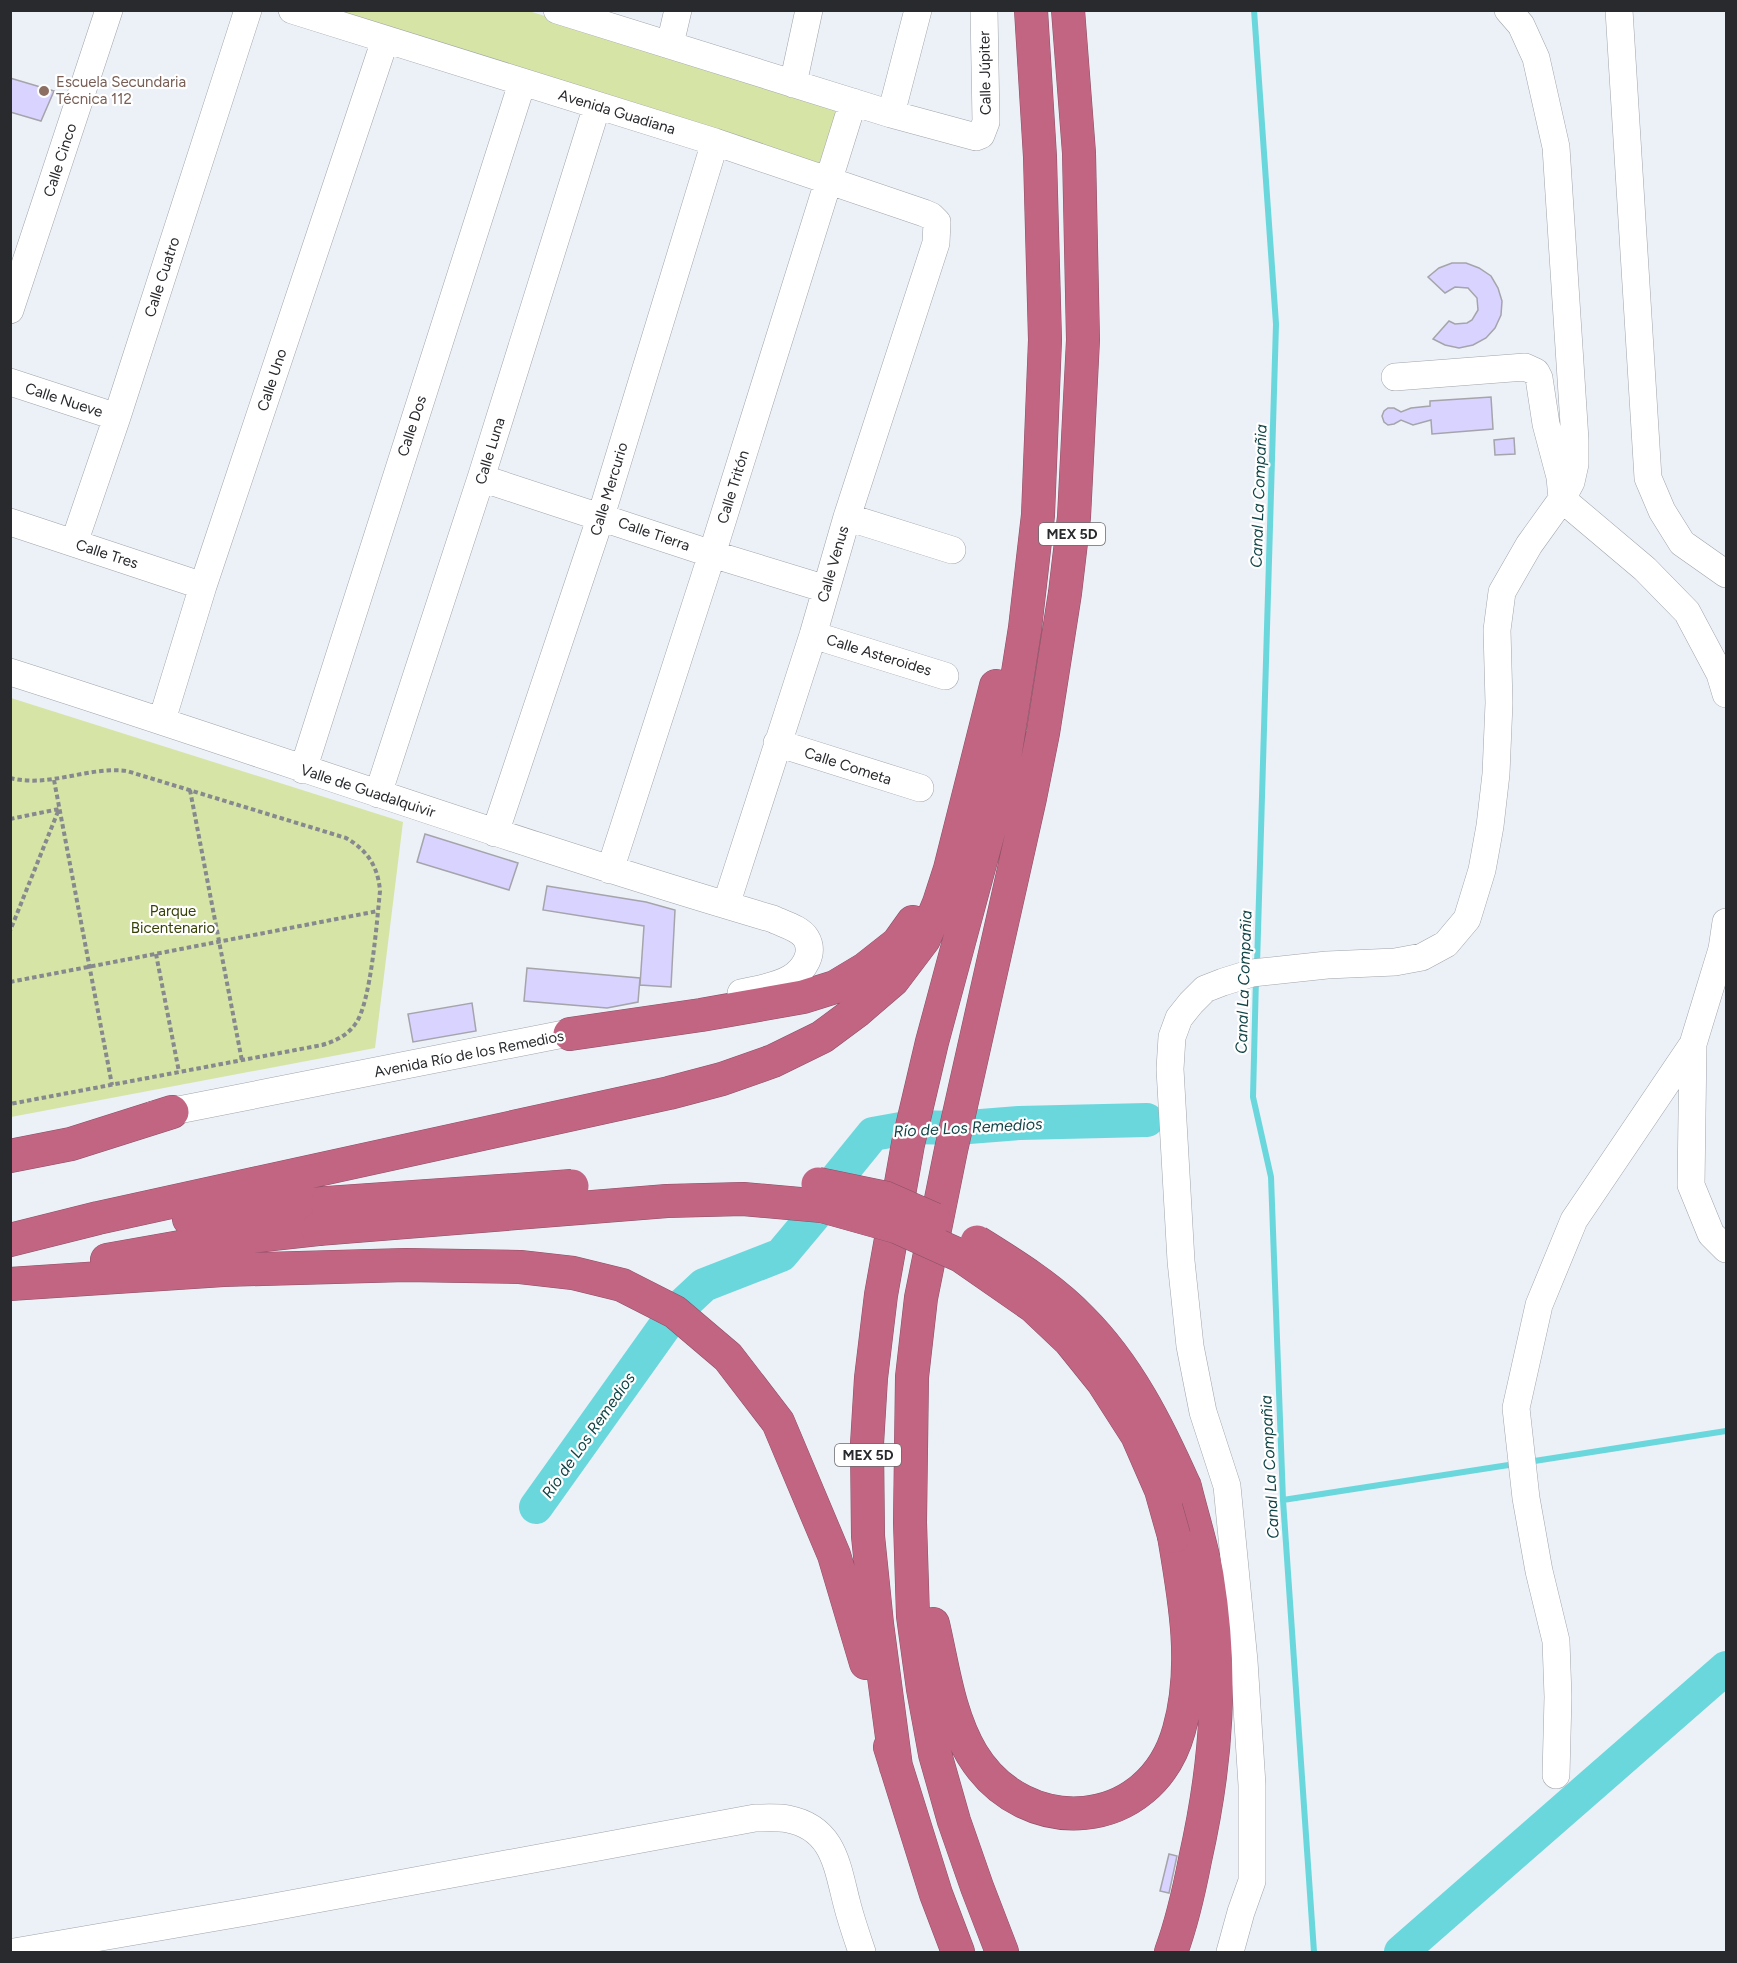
<svg xmlns="http://www.w3.org/2000/svg" width="1737" height="1963" font-family="Figtree,sans-serif">
<style>
.green{fill:#d6e4a6}
.lines{fill:none;stroke-linecap:round;stroke-linejoin:round}
.stream{stroke:#6ad7dd;stroke-width:6}
.river{stroke:#6ad7dd;stroke-width:34}
.building{fill:#d9d3ff;stroke:#a5a4ab;stroke-width:1.5}
.minor-casing{stroke:#a0a5ab;stroke-width:28}
.highway-casing{stroke:#8c5065;stroke-width:34}
.path{stroke:#87898e;stroke-width:4;stroke-dasharray:4.5 3;stroke-linecap:butt}
.minor{stroke:#fff;stroke-width:27}
.highway{stroke:#c16583;stroke-width:33}
.highway-bridge-casing{stroke:#8c5065;stroke-width:34;stroke-linecap:butt}
.highway-bridge{stroke:#c16583;stroke-width:33}
.education-dot{fill:#8d6e63;stroke:#fff;stroke-width:2}
.labels{text-anchor:middle;stroke-width:4.5;stroke-linejoin:round;paint-order:stroke}
.shield{fill:#fff;stroke:#696a6c;stroke-width:1.5}
.shield-label{font-size:14px;font-weight:bold;fill:#292a2d}
.street-label{font-size:15px;fill:#292a2d;stroke:#fff}
.education-label{font-size:15px;fill:#785e54;stroke:#fff;text-anchor:start}
.park-label{font-size:15px;fill:#384105;stroke:#fff}
.water-label{font-size:16px;font-style:italic;fill:#104446;stroke:#fff}
</style>
<rect width="100%" height="100%" fill="#ecf0f7"/>
<path class="green" d="M 330,11 L 529,11 L 837,109 L 818,167 Z
M 11,698 L 403,822 L 375,1048 L 11,1117 Z"/>
<g class="lines">
<path class="stream" d="M 1254,10 L 1276,324 L 1257,965
M 1256,978 L 1253,1097 L 1271,1177 L 1283,1500 L 1314,1952
M 1528,1462 L 1726,1431
M 1283,1500 L 1515,1464"/>
<path class="river" d="M 536,1507 L 675,1312 L 704,1285 L 781,1255 L 822,1206 L 830,1187 L 873,1134 L 912,1127 L 956,1128 L 1019,1123 L 1147,1120
M 1401,1952 L 1726,1668"/>
</g>
<path class="building" d="M 10,78 L 54,91 L 41,121 L 10,112 Z
M 1452,263 L 1466,263 L 1479,268 L 1491,276 L 1498,288 L 1502,301 L 1501,315 L 1495,328 L 1486,338 L 1473,345 L 1459,348 L 1445,345 L 1433,339 L 1449,321 L 1455,324 L 1467,323 L 1472,320 L 1478,310 L 1477,298 L 1468,288 L 1455,287 L 1445,293 L 1428,277 L 1439,268 Z
M 1491,397 L 1493,429 L 1432,434 L 1431,420 L 1413,425 L 1401,420 L 1394,424 L 1388,425 L 1384,422 L 1382,416 L 1384,411 L 1388,408 L 1394,408 L 1401,412 L 1411,408 L 1430,406 L 1430,401 Z
M 1514,438 L 1515,454 L 1495,455 L 1494,440 Z
M 425,834 L 518,863 L 509,890 L 417,862 Z
M 547,886 L 646,902 L 675,910 L 671,987 L 640,985 L 644,926 L 543,910 Z
M 527,968 L 640,978 L 638,1002 L 607,1008 L 524,1001 Z
M 472,1003 L 476,1031 L 413,1042 L 408,1014 Z
M 1169,1854 L 1177,1856 L 1169,1893 L 1160,1891 Z"/>
<g class="lines">
<g class="minor-casing">
<path id="minor" d="M 292,10 L 715,142 L 924,213 L 931,216 L 937,222 L 936,243 L 847,517 L 813,635 L 726,905
M 557,10 L 891,114 L 976,137 L 981,135 L 986,122 L 984,10
M 1619,10 L 1648,478 L 1662,511 L 1682,543 L 1726,574
M 670,44 L 678,10
M 793,84 L 809,10
M 891,114 L 918,10
M 10,310 L 109,10
M 1395,377 L 1525,367 L 1536,372 L 1539,378 L 1546,424 L 1560,477 L 1562,499 L 1645,569 L 1687,612 L 1720,674 L 1726,694
M 10,382 L 117,417
M 481,478 L 712,554 L 826,589
M 847,517 L 952,550
M 10,522 L 203,586
M 74,543 L 117,417 L 248,10
M 813,635 L 945,676
M 10,672 C 265,753 517,844 773,919 C 783,924 800,928 806,938 C 815,953 804,970 791,978 C 776,987 758,989 741,993
M 162,720 L 203,586 L 385,40
M 777,743 L 920,788
M 303,770 L 522,83
M 378,794 L 481,478 L 597,106
M 495,833 L 601,516 L 715,142
M 610,870 L 712,554 L 853,102
M 1693,1044 L 1691,1185 L 1711,1234 L 1726,1249
M 153,1115 L 589,1029
M 1556,1775 L 1558,1697 L 1556,1641 L 1539,1571 L 1526,1498 L 1516,1408 L 1539,1305 L 1574,1220 L 1693,1044 L 1722,949 L 1726,922
M 14,1952 L 252,1911 L 755,1818 C 765,1818 777,1817 788,1819 C 834,1828 837,1866 847,1904 C 851,1920 857,1937 862,1952
M 1230,1952 L 1241,1912 L 1252,1881 L 1252,1785 L 1244,1661 L 1227,1486 L 1203,1412 L 1190,1346 L 1181,1261 L 1170,1069 L 1172,1037 L 1179,1018 L 1191,1003 L 1205,989 L 1223,982 L 1252,973 L 1327,965 L 1395,962 L 1422,957 L 1446,944 L 1467,919 L 1482,870 L 1490,826 L 1496,774 L 1499,703 L 1497,630 L 1502,592 L 1529,545 L 1562,499 L 1571,482 L 1575,464 L 1575,440 L 1556,147 L 1536,58 L 1521,25 L 1508,10"/>
</g>
<g class="highway-casing">
<path id="highway" d="M 570,1034 L 701,1015 L 803,997 L 835,987 L 865,969 L 898,943 L 913,922
M 10,1156 L 71,1144 L 172,1112
M 189,1219 L 327,1203
M 10,1240 L 98,1218 L 669,1093 L 722,1079 L 773,1061 L 822,1037 L 857,1011 L 893,980 L 924,939 L 939,903 L 950,869 L 996,686
M 107,1260 L 220,1240 L 318,1229
M 10,1284 L 223,1270 L 406,1265 L 520,1267 L 573,1273 L 622,1285 L 675,1312 L 728,1357 L 778,1422 L 834,1555 L 866,1663
M 933,1624 C 943,1667 949,1716 972,1754 C 1025,1841 1151,1832 1179,1730 C 1197,1667 1185,1600 1174,1536
M 890,1747 L 936,1894 L 958,1952
M 896,1767 L 877,1624 L 868,1536 L 867,1444 L 871,1378 L 881,1295 L 908,1144 L 932,1042 L 999,793 L 1025,628 L 1038,515 L 1045,340 L 1040,157 L 1031,10
M 1002,1952 L 977,1887 L 954,1821 L 935,1754 L 923,1689 L 913,1616 L 910,1522 L 912,1377 L 921,1298 L 951,1150 L 1030,798 L 1043,733 L 1065,593 L 1074,517 L 1083,340 L 1079,153 L 1068,10
M 1171,1952 C 1182,1922 1189,1891 1195,1860 C 1217,1762 1223,1675 1207,1576 C 1202,1546 1192,1516 1185,1487"/>
</g>
<path class="path" d="M 10,778 C 50,788 88,766 127,771 L 346,838 C 367,850 378,866 380,891 C 377,920 371,1002 356,1023 C 348,1035 336,1041 322,1045 L 10,1104
M 54,780 L 112,1085
M 190,790 L 242,1061
M 10,819 L 59,809 L 10,931
M 156,954 L 179,1072
M 10,982 L 378,911"/>
<use href="#minor" class="minor"/>
<use href="#highway" class="highway"/>
<g class="highway-bridge-casing">
<path id="highway-bridge" d="M 818,1184 L 886,1198 L 934,1219
M 327,1203 L 572,1186
M 318,1229 L 667,1201 L 743,1199 L 822,1206 L 897,1227 L 961,1256 L 1033,1306 L 1070,1341 L 1103,1382 L 1137,1435 L 1161,1490 L 1174,1536
M 977,1242 C 1014,1265 1051,1288 1081,1319 C 1128,1366 1158,1426 1185,1487"/>
</g>
<use href="#highway-bridge" class="highway-bridge"/>
</g>
<circle class="education-dot" cx="44" cy="91" r="6"/>
<g class="labels">
<g class="shield">
<rect x="1039" y="523" width="66" height="22" rx="4.5"/>
<rect x="835" y="1444" width="66" height="22" rx="4.5"/>
</g>
<g class="shield-label">
<text x="1072" y="539">MEX 5D</text>
<text x="868" y="1460">MEX 5D</text>
</g>
<g class="street-label">
<text transform="translate(985 73) rotate(-91)" y="5">Calle Júpiter</text>
<text transform="translate(617 112) rotate(17)" y="5">Avenida Guadiana</text>
<text transform="translate(60 160) rotate(-72)" y="5">Calle Cinco</text>
<text transform="translate(162 277) rotate(-72)" y="5">Calle Cuatro</text>
<text transform="translate(272 380) rotate(-72)" y="5">Calle Uno</text>
<text transform="translate(64 400) rotate(18)" y="5">Calle Nueve</text>
<text transform="translate(412 426) rotate(-72)" y="5">Calle Dos</text>
<text transform="translate(490 451) rotate(-73)" y="5">Calle Luna</text>
<text transform="translate(733 487) rotate(-73)" y="5">Calle Tritón</text>
<text transform="translate(609 489) rotate(-73)" y="5">Calle Mercurio</text>
<text transform="translate(654 534) rotate(19)" y="5">Calle Tierra</text>
<text transform="translate(107 554) rotate(18)" y="5">Calle Tres</text>
<text transform="translate(833 564) rotate(-74)" y="5">Calle Venus</text>
<text transform="translate(879 655) rotate(17)" y="5">Calle Asteroides</text>
<text transform="translate(848 766) rotate(18)" y="5">Calle Cometa</text>
<text transform="translate(368 791) rotate(18)" y="5">Valle de Guadalquivir</text>
<text transform="translate(469 1054) rotate(-11)" y="5">Avenida Río de los Remedios</text>
</g>
<g class="education-label">
<text x="56" y="87">Escuela Secundaria<tspan x="56" dy="17">Técnica 112</tspan></text>
</g>
<g class="park-label">
<text x="173" y="916">Parque<tspan x="173" dy="17">Bicentenario</tspan></text>
</g>
<g class="water-label">
<text transform="translate(1258 496) rotate(-88)" y="6">Canal La Compañia</text>
<text transform="translate(1243 982) rotate(-88)" y="6">Canal La Compañia</text>
<text transform="translate(968 1127) rotate(-3)" y="6">Río de Los Remedios</text>
<text transform="translate(588 1435) rotate(-55)" y="6">Río de Los Remedios</text>
<text transform="translate(1269 1467) rotate(-93)" y="6">Canal La Compañia</text>
</g>
</g>
<rect width="1737" height="1963" fill="none" stroke="#292a2d" stroke-width="24"/>
</svg>
